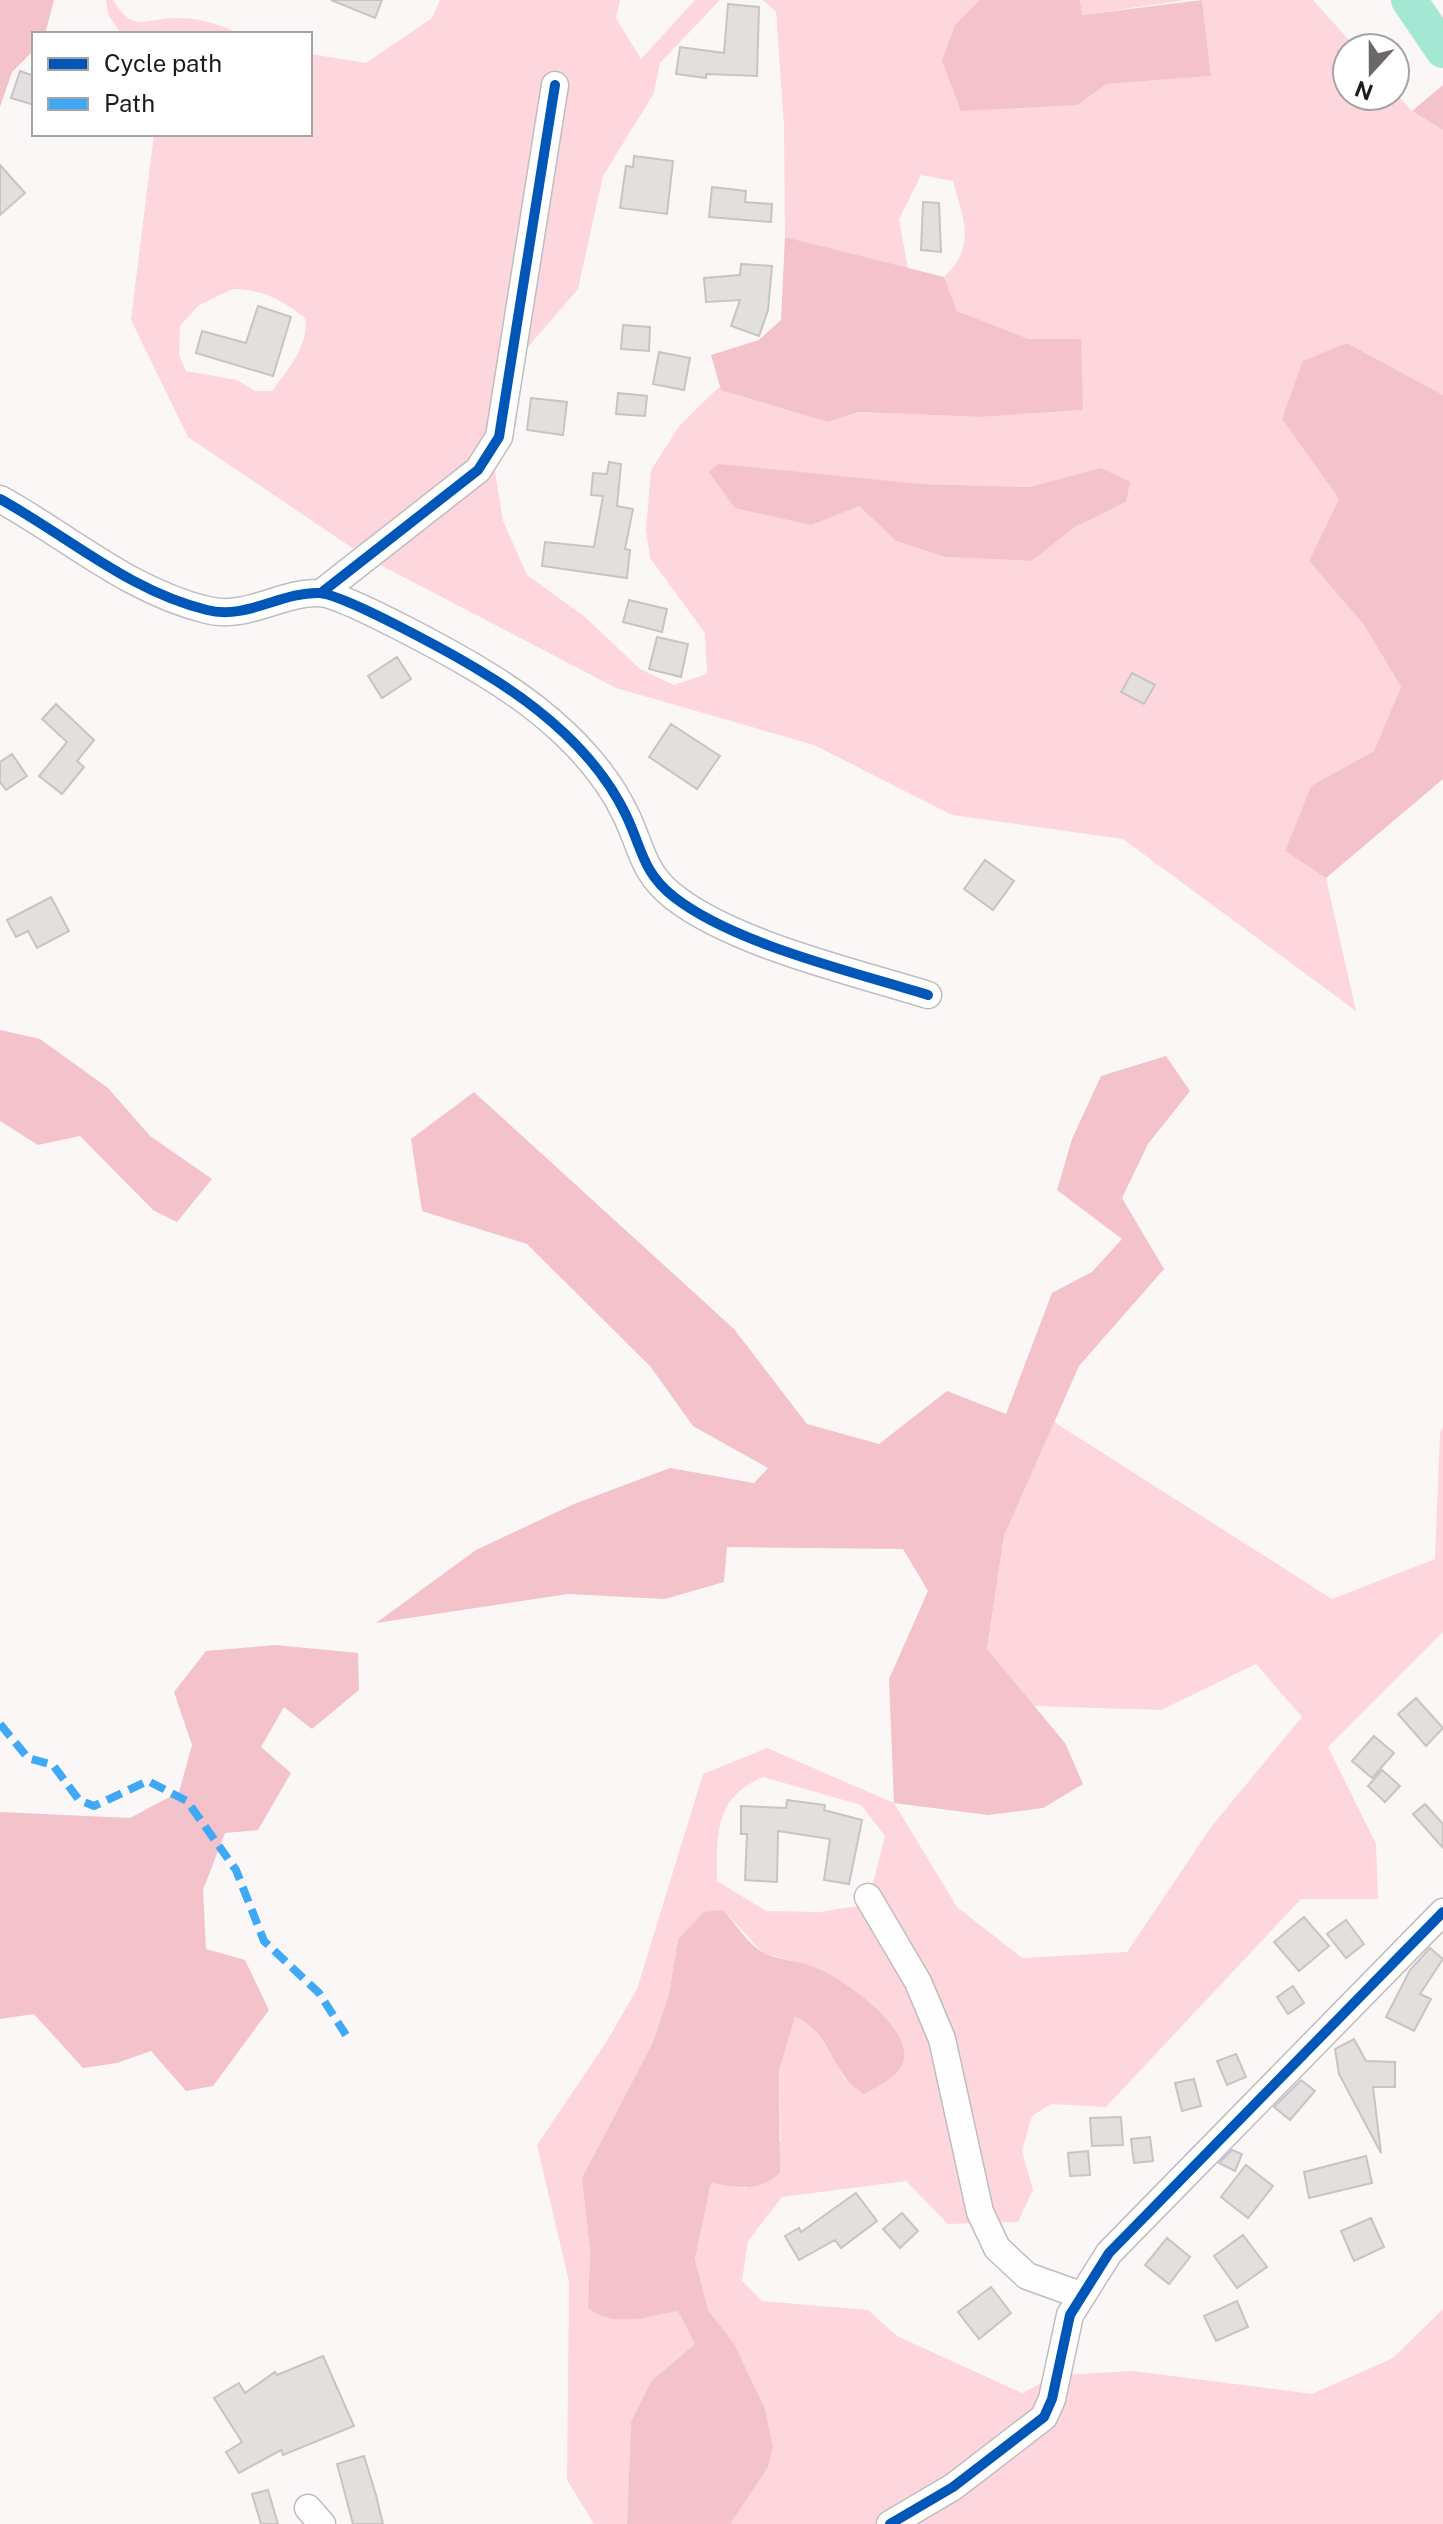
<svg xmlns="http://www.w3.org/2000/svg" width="1443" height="2524" font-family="'Public Sans',sans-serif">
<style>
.green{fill:#fdd7dd;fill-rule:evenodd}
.forest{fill:#f3c2ca}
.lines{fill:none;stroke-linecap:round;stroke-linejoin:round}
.river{stroke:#a4e8d4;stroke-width:36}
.building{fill:#e3dfdf;stroke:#c8c4c4;stroke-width:2}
.minor-casing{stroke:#c1bcbd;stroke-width:29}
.minor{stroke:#fffefe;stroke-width:26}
.quiet{stroke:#3fa9f5;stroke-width:8;stroke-dasharray:16 8;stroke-linecap:butt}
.cycleway-casing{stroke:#fff;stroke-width:15}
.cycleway{stroke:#0057b8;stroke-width:10}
</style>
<rect width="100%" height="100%" fill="#fcf7f7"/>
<path class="green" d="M 106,0 L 113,0 C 134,35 147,17 179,18 C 201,18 221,25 241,34 L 121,34 L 108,14 Z
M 440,0 L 620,0 L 616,18 L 641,59 L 695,0 L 720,0 L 660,63 L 654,93 L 603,176 L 578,289 L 510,368 L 492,452 L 503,521 L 527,575 L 584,616 L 640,669 L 674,685 L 707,674 L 705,633 L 650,558 L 646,530 L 651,470 L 680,425 L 719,387 L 828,422 L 858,412 L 981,417 L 1083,410 L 1080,339 L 1029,339 L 957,311 L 944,277 C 977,247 963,219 953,181 L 921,175 L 899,219 L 908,269 L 785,237 L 784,126 L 776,12 L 763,0 L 980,0 L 955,25 L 1077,105 L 1107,84 L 1211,76 L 1202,0 L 1313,0 L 1356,48 L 1347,48 L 1347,96 L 1395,96 L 1395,92 L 1412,111 L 1443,130 L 1443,395 L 1347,343 L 1282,419 L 1339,499 L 1309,561 L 1364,625 L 1401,687 L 1374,751 L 1311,786 L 1285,851 L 1326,878 L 1356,1011 L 1123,839 L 952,815 L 814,745 L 616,688 L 367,558 L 188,437 L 131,320 L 154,134 L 310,134 L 310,54 L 366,63 L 432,18 ZM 233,289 C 262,289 283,300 305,318 C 310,344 287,371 272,391 L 255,391 L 237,380 L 186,371 L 179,355 L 180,326 L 199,305 ZM 1101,468 L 1126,502 L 1073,528 L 1032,561 L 945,557 L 896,541 L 859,506 L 921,484 L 1029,487 Z
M 1080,0 L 1186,0 L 1082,15 Z
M 1054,1422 L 1332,1599 L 1435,1559 L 1440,1432 L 1443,1427 L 1443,1632 L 1328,1747 L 1376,1844 L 1378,1899 L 1301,1899 L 1106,2107 L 1051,2104 L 1032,2116 L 1022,2151 L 1033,2190 L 1018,2222 L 948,2224 L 906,2181 L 782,2197 L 748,2241 L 742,2281 L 762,2301 L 868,2310 L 897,2336 L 1022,2393 L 1057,2375 L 1133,2371 L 1312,2394 L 1393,2358 L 1443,2309 L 1443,2524 L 730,2524 L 733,2342 L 708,2310 L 695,2259 L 711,2183 L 746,2188 L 781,2141 L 779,2070 L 795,2017 L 814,2026 L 847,2083 L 818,1968 L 763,1953 L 723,1910 L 678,1939 L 669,1994 L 652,2044 L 582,2178 L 590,2251 L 588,2308 L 623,2320 L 679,2310 L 695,2344 L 651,2381 L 631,2422 L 627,2524 L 594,2524 L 567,2480 L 569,2282 L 537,2145 L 607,2041 L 637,1989 L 703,1774 L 767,1748 L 894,1803 L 957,1907 L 1022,1958 L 1127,1952 L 1211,1827 L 1302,1717 L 1256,1664 L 1161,1710 L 1034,1706 L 987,1650 L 1004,1536 ZM 763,1777 L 861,1805 L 885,1836 L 873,1883 L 857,1906 L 820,1912 L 766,1911 L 717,1881 C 717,1834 714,1798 763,1777 Z"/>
<path class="forest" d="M 0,0 L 54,0 L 45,34 L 34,34 L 34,50 L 12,72 L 0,107 Z
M 980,0 L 1080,0 L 1082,15 L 1202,0 L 1211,76 L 1107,84 L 1077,105 L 961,111 L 942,61 L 955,25 Z
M 1443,85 L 1443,130 L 1412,111 Z
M 785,237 L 944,277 L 957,311 L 1029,339 L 1081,339 L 1083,410 L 981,417 L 858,412 L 828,422 L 721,390 L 711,355 L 759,340 L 781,320 Z
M 1347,343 L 1443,395 L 1443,779 L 1326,878 L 1285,851 L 1311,786 L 1374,751 L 1401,687 L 1364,625 L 1309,561 L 1339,499 L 1282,419 L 1303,361 Z
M 718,464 L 921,484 L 1029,487 L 1101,468 L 1130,482 L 1126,502 L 1073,528 L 1032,561 L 945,557 L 896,541 L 859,506 L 811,525 L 735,508 L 709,472 Z
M 0,1030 L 40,1039 L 108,1088 L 150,1136 L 212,1179 L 177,1222 L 153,1210 L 80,1136 L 38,1145 L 0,1121 Z
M 1166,1056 L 1190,1091 L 1148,1144 L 1122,1198 L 1164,1269 L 1079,1366 L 1004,1536 L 987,1649 L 1065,1743 L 1083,1784 L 1043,1808 L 988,1815 L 894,1803 L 889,1679 L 928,1591 L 903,1549 L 727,1547 L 724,1582 L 665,1599 L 568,1594 L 376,1623 L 476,1550 L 574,1504 L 670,1468 L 754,1483 L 768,1468 L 693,1426 L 650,1366 L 527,1244 L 422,1211 L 411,1139 L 474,1092 L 734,1329 L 807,1424 L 879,1444 L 947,1391 L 1006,1414 L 1052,1293 L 1092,1272 L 1122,1239 L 1057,1190 L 1072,1139 L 1101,1076 Z
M 275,1645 L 358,1653 L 359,1690 L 312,1729 L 284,1707 L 261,1747 L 291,1773 L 258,1830 L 225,1833 L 203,1890 L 206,1949 L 245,1960 L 269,2010 L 213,2086 L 186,2091 L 151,2051 L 117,2063 L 83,2068 L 34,2014 L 0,2019 L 0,1812 L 130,1818 L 179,1792 L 192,1745 L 174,1692 L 206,1651 Z
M 723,1910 C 735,1923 750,1947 766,1954 C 783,1961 803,1961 819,1969 C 846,1981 932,2040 895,2074 C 887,2082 874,2088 864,2094 C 828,2072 832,2031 795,2017 L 779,2070 L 780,2173 C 758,2193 738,2187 711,2183 L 695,2259 L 708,2310 L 733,2342 L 765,2409 L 773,2447 L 768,2467 L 730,2524 L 627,2524 L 631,2422 L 651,2381 L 695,2344 L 678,2311 C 646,2316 616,2329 588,2308 L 590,2251 L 582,2178 L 652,2044 L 669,1994 L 678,1939 L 704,1912 Z"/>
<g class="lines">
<path class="river" d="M 1409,0 L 1443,50"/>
</g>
<path class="building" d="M 331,0 L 382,0 L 375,18 Z
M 728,4 L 759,7 L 757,76 L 706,74 L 706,78 L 676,74 L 680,47 L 724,53 Z
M 20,71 L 34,76 L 34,105 L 11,98 Z
M 634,156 L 673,161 L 667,214 L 620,208 L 626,166 L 633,167 Z
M 0,165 L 25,193 L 0,215 Z
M 712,187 L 746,191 L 745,202 L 772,204 L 771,222 L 709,217 Z
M 923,202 L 939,203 L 941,252 L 921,250 Z
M 741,264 L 772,266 L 768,310 L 759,336 L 731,326 L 740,300 L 706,302 L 704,278 L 740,275 Z
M 258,306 L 291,317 L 273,376 L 196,353 L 202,331 L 246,343 Z
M 623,325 L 650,327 L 649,351 L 621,349 Z
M 659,352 L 690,358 L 684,390 L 653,384 Z
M 618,393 L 647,396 L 645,416 L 616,414 Z
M 531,398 L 567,402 L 563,435 L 527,430 Z
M 609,462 L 621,464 L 617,506 L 633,509 L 625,549 L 630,550 L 627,578 L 542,566 L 545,542 L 594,547 L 603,496 L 591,495 L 593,473 L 607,474 Z
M 629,600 L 667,609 L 662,632 L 623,622 Z
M 657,637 L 688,644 L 681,677 L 649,669 Z
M 397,657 L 411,679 L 382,698 L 368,676 Z
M 1132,673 L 1155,685 L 1144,704 L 1121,692 Z
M 56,704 L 94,740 L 77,761 L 84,767 L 62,794 L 39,776 L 67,742 L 42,719 Z
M 671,724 L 720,756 L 697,789 L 649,757 Z
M 12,754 L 27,776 L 6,790 L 0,782 L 0,762 Z
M 985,860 L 1014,881 L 993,910 L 964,889 Z
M 51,897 L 69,931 L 37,948 L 28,931 L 16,937 L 7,920 Z
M 1416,1698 L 1443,1728 L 1426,1746 L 1398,1714 Z
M 1374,1736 L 1394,1753 L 1372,1778 L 1352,1761 Z
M 1382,1770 L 1400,1786 L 1385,1802 L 1368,1786 Z
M 787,1800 L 825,1805 L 824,1810 L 862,1820 L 849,1884 L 824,1880 L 830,1839 L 778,1831 L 777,1882 L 745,1880 L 747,1834 L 741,1834 L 741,1806 L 786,1808 Z
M 1425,1804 L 1443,1824 L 1443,1848 L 1413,1814 Z
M 1304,1917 L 1329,1946 L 1299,1971 L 1274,1942 Z
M 1346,1920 L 1364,1944 L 1346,1958 L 1327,1934 Z
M 1430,1948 L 1443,1959 L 1420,1994 L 1431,1999 L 1414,2031 L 1386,2017 L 1410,1970 Z
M 1293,1986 L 1304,2003 L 1288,2014 L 1277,1997 Z
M 1354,2039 L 1366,2061 L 1395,2062 L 1395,2087 L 1373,2087 L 1381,2153 L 1339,2074 L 1335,2049 Z
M 1236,2054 L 1246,2077 L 1227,2085 L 1217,2061 Z
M 1194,2079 L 1201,2106 L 1182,2111 L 1175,2083 Z
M 1301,2080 L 1315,2091 L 1290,2120 L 1274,2107 Z
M 1121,2117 L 1123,2145 L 1092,2146 L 1090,2118 Z
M 1150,2137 L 1153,2161 L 1134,2163 L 1131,2139 Z
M 1232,2150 L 1242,2154 L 1235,2171 L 1219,2163 Z
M 1088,2151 L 1090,2175 L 1070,2176 L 1068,2153 Z
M 1366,2156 L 1372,2183 L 1309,2198 L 1304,2172 Z
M 1246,2165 L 1273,2186 L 1248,2218 L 1221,2197 Z
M 856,2193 L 877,2221 L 841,2248 L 835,2240 L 799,2260 L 785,2236 L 799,2228 L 801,2232 Z
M 902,2213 L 918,2231 L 900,2248 L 883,2229 Z
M 1371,2218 L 1384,2247 L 1354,2261 L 1341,2231 Z
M 1243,2235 L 1267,2267 L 1237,2288 L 1214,2256 Z
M 1167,2238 L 1190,2257 L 1169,2284 L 1145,2265 Z
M 991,2287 L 1011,2313 L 979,2339 L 958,2312 Z
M 1237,2301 L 1248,2327 L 1216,2341 L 1204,2316 Z
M 323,2356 L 354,2426 L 283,2455 L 281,2450 L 239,2473 L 226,2452 L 242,2442 L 214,2398 L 239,2383 L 245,2393 L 275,2372 L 277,2375 Z
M 364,2456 L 376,2495 L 383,2524 L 353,2524 L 337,2464 Z
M 268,2490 L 278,2524 L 261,2524 L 252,2494 Z"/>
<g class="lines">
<g class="minor-casing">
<path id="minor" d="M 0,499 C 69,537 129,591 207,610 C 246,620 281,592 319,593 C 344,594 456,656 482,672 C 539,706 597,754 626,815 C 642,848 642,872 674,897 C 734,944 854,972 928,995
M 321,593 L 478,470 L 499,437 L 555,85
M 868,1897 L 918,1982 L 942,2039 L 980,2212 L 997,2248 L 1027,2276 L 1080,2295
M 308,2508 L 322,2524
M 890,2524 L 953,2487 L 1044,2417 L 1052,2399 L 1070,2315 L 1109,2253 L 1443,1912"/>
</g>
<use href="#minor" class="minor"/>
<path class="quiet" d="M 0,1724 L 28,1758 L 53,1765 L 79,1800 L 94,1806 L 148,1781 L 187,1801 L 236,1870 L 264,1941 L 319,1993 L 346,2035"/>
<g class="cycleway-casing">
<path id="cycleway" d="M 0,499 C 69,537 129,591 207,610 C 246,620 281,592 319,593 C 344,594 456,656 482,672 C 539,706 597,754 626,815 C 642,848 642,872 674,897 C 734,944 854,972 928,995
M 321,593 L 478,470 L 499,437 L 555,85
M 890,2524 L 953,2487 L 1044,2417 L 1052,2399 L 1070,2315 L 1109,2253 L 1443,1912"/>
</g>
<use href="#cycleway" class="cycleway"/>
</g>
<rect x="32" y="32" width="280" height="104" fill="#ffffff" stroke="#a5a4a4" stroke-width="2"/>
<rect x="48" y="58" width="40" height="12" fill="#0057b8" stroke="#a5a4a4" stroke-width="2"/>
<text x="104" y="72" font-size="24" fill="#1f1b1b">Cycle path</text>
<rect x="48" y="98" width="40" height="12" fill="#3fa9f5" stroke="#a5a4a4" stroke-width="2"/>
<text x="104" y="112" font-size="24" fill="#1f1b1b">Path</text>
<g transform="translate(1371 72) rotate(201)"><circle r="38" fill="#ffffff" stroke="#a5a4a4" stroke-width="2"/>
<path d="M0-6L14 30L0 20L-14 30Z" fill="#6c6868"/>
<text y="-12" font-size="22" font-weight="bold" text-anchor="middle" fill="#1f1b1b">N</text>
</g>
</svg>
